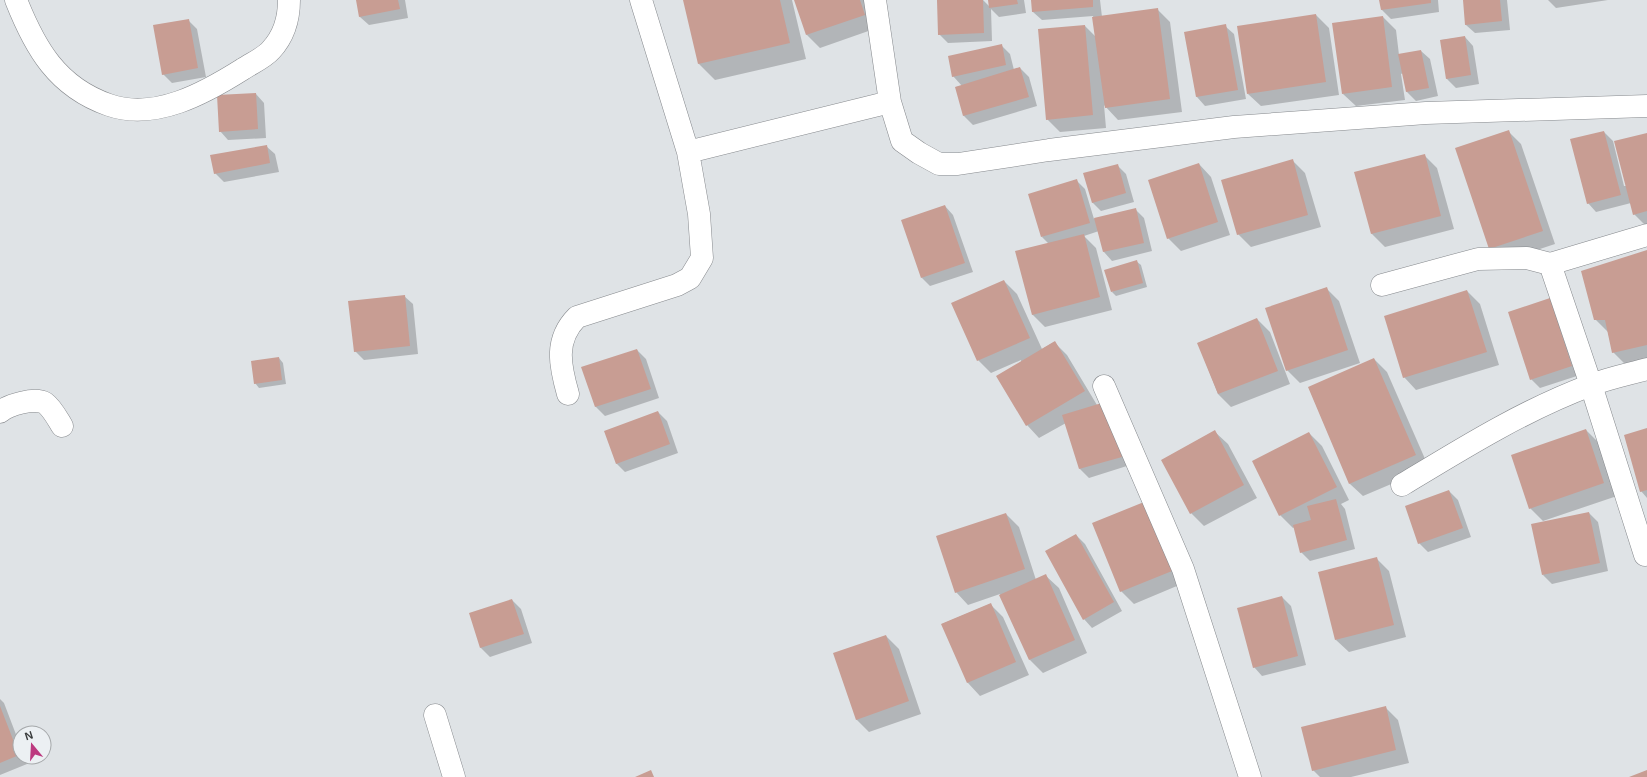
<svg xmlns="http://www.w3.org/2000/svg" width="1647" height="777" font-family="Arial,sans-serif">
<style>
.shadow{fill:#0003}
.building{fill:#c89d93}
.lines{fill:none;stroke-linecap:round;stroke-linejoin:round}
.minor-casing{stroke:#86898d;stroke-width:23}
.minor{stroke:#fff;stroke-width:22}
</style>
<rect width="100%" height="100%" fill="#dfe3e6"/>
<path class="shadow" d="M 357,0 L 405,0 L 408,18 L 369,25 L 360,17 Z
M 684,0 L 792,0 L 806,59 L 715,80 L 699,64 Z
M 795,0 L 868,0 L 877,28 L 820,48 L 807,35 Z
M 960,0 L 983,0 L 990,7 L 989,0 L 1024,0 L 1026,13 L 999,17 L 991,9 L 992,41 L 948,43 L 939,34 Z
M 1032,0 L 1100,0 L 1102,17 L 1157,9 L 1170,22 L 1182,112 L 1118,120 L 1104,105 L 1106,128 L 1060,132 L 1047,119 L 1085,26 L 1096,37 L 1093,16 L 1042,20 L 1033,12 Z
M 1380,0 L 1438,0 L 1439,12 L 1391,19 L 1382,10 Z
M 1464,0 L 1507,0 L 1510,30 L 1475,33 L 1466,25 Z
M 1548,0 L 1608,0 L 1556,8 Z
M 1316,15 L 1329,28 L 1339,95 L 1261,106 L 1248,94 Z
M 1383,17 L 1396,30 L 1399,55 L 1421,51 L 1430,59 L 1438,96 L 1416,101 L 1407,92 L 1403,73 L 1401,74 L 1405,100 L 1356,106 L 1343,94 Z
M 188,20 L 197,29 L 206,77 L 172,83 L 163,74 Z
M 1225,26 L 1234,34 L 1246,99 L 1205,106 L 1197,97 L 1185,33 Z
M 1465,37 L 1473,46 L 1479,84 L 1456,88 L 1447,79 L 1441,40 Z
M 1001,45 L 1010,54 L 1014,70 L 1020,68 L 1029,77 L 1037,106 L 973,125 L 964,116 L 956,87 L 962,86 L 953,76 Z
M 256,94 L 264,103 L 266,138 L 228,140 L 220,131 Z
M 1508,131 L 1521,144 L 1555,244 L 1503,261 L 1490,248 Z
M 1604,132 L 1613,141 L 1624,186 L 1626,186 L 1647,134 L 1647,227 L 1634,214 L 1631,203 L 1596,212 L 1588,203 Z
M 266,146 L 275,154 L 279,172 L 224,182 L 215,173 Z
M 1424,155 L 1437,168 L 1454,229 L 1385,247 L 1372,234 L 1356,173 Z
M 1292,160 L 1305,173 L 1321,227 L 1251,247 L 1238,234 Z
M 1199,164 L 1211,177 L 1230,235 L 1181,251 L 1168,238 Z
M 1117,165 L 1126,174 L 1134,202 L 1101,211 L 1092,202 Z
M 1076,180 L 1085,189 L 1094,219 L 1135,209 L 1144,218 L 1152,251 L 1112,261 L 1104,252 L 1099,231 L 1084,236 L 1096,248 L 1112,310 L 1045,327 L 1032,314 L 1049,244 L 1042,237 Z
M 945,206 L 953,215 L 973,272 L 930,286 L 922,278 Z
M 1647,251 L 1647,361 L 1626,365 L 1613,352 L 1608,332 L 1595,319 Z
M 1136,261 L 1141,265 L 1147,287 L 1116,296 L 1112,292 Z
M 1004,281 L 1017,294 L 1042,349 L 1054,342 L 1067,355 L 1097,405 L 1130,465 L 1089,478 L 1080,469 L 1066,423 L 1039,438 L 1027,425 L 1021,360 L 991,373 L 978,360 Z
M 1326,288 L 1339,301 L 1360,363 L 1300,383 L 1287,370 Z
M 1467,291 L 1480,304 L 1499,365 L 1416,390 L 1404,377 Z
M 404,296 L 413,304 L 418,354 L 364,360 L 355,351 Z
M 1549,299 L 1558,308 L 1580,375 L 1540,388 L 1531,379 Z
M 1257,319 L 1270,332 L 1290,384 L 1231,407 L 1218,394 L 1198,343 Z
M 637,350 L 646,359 L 659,398 L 605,416 L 596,407 L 583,368 Z
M 279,358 L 283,363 L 286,384 L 259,388 L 255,383 Z
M 1374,359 L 1387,372 L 1429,468 L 1363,496 L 1350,484 L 1309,388 Z
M 658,412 L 667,421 L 678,453 L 625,472 L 616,463 Z
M 1586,430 L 1599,443 L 1617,496 L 1543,521 L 1530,508 Z
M 1647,430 L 1647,498 L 1641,491 Z
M 1215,432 L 1228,444 L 1257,498 L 1204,526 L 1191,513 Z
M 1309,433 L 1322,446 L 1349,500 L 1341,504 L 1345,509 L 1355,549 L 1310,561 L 1301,552 L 1295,527 L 1293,528 L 1280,515 Z
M 1449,491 L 1458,500 L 1471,537 L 1428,552 L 1419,543 Z
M 1144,503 L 1184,583 L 1134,604 L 1121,591 Z
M 1589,513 L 1598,522 L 1608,571 L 1552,584 L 1543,575 Z
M 1006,514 L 1019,527 L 1036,580 L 1046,576 L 1059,588 L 1087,653 L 1043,673 L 1030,660 L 1000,594 L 968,605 L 956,592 Z
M 1076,535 L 1085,544 L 1122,611 L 1092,628 L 1084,619 Z
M 1376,558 L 1389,571 L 1406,637 L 1349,652 L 1336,640 Z
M 1282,597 L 1291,606 L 1306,665 L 1262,676 L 1254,667 Z
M 512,600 L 521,609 L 532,643 L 490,657 L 481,648 L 470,614 Z
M 990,604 L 1003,617 L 1029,675 L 980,696 L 968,683 L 942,624 Z
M 886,636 L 899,649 L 921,714 L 869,732 L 856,719 Z
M 0,699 L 4,703 L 20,745 L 20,757 L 25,757 L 27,764 L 0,775 Z
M 1385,707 L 1398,720 L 1409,763 L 1351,777 L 1320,777 L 1313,770 Z"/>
<path class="building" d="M 356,0 L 398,0 L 400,9 L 359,17 Z
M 683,0 L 780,0 L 790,43 L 698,64 Z
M 794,0 L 860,0 L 865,15 L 806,35 Z
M 937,0 L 983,0 L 984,33 L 938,35 Z
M 988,0 L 1017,0 L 1018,4 L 989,8 Z
M 1031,0 L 1093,0 L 1093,7 L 1032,12 Z
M 1379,0 L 1431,0 L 1431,3 L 1381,10 Z
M 1463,0 L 1500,0 L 1502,21 L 1465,25 Z
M 1158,8 L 1170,99 L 1105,108 L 1092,17 Z
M 1316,14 L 1326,82 L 1247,94 L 1237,26 Z
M 1383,16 L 1392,87 L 1342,94 L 1332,23 Z
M 189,19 L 198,68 L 162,75 L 153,25 Z
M 1226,24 L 1238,90 L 1196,97 L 1184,32 Z
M 1085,25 L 1093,115 L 1046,120 L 1038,29 Z
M 1465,36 L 1471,75 L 1446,79 L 1440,40 Z
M 1002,44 L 1006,65 L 952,77 L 948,56 Z
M 1421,50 L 1429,88 L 1406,92 L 1398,54 Z
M 1020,67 L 1029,97 L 963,116 L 955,87 Z
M 256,93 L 258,129 L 219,132 L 217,95 Z
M 1509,130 L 1543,231 L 1489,249 L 1455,148 Z
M 1604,131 L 1621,195 L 1587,204 L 1570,139 Z
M 1647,133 L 1647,211 L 1633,215 L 1614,141 Z
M 267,145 L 270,163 L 214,174 L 210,155 Z
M 1425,154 L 1441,216 L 1371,234 L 1354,172 Z
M 1293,159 L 1308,215 L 1237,235 L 1221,180 Z
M 1199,163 L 1218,222 L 1167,239 L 1148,180 Z
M 1118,164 L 1126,193 L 1092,203 L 1083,173 Z
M 1077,179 L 1090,223 L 1041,237 L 1028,194 Z
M 945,205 L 965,263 L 921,278 L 901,220 Z
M 1136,208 L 1144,243 L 1103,252 L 1094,218 Z
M 1084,234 L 1100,297 L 1032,315 L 1015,251 Z
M 1647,250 L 1647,345 L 1612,353 L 1605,320 L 1594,320 L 1581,271 Z
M 1137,260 L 1143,283 L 1111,292 L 1104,270 Z
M 1004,280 L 1030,338 L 977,361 L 951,303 Z
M 1327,287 L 1348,350 L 1286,371 L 1265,308 Z
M 1467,290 L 1487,352 L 1403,378 L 1384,316 Z
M 405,295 L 410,346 L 354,352 L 348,301 Z
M 1550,298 L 1572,366 L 1530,380 L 1508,312 Z
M 1257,318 L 1278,371 L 1218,394 L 1197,343 Z
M 1055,341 L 1085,391 L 1026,426 L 996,376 Z
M 637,349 L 651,389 L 595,407 L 581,367 Z
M 279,357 L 282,380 L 254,384 L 251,361 Z
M 1374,358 L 1416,455 L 1349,484 L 1308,387 Z
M 1105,402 L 1122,457 L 1079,469 L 1062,415 Z
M 658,411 L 670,444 L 616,464 L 604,431 Z
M 1647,428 L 1647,490 L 1640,492 L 1624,435 Z
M 1586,429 L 1604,483 L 1529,509 L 1511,455 Z
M 1215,430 L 1244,485 L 1190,514 L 1161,460 Z
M 1309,432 L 1337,487 L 1279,516 L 1252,461 Z
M 1449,490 L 1463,528 L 1418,544 L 1405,506 Z
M 1336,499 L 1347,540 L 1300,553 L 1293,525 L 1311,520 L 1307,506 Z
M 1144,502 L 1172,571 L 1120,592 L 1092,523 Z
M 1589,512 L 1600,563 L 1542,575 L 1531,524 Z
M 1006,513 L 1025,569 L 955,593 L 936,536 Z
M 1076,534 L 1114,602 L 1083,620 L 1045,551 Z
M 1377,557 L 1394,625 L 1335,640 L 1318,572 Z
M 1046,574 L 1075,640 L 1029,660 L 999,595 Z
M 1282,596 L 1298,656 L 1253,668 L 1237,608 Z
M 512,599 L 524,634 L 480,648 L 469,613 Z
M 991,603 L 1016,662 L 967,683 L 941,624 Z
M 886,635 L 909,701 L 856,720 L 833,653 Z
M 0,706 L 19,755 L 0,763 Z
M 1386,706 L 1396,750 L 1312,771 L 1301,727 Z
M 651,770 L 654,777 L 635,777 Z
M 1647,770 L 1647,777 L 1629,777 Z"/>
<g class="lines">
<g class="minor-casing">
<path id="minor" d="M 16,0 C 35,48 57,87 109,105 C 155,121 205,93 243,69 C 252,63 264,58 271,50 C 284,36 289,19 289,0
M 875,0 L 890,102 L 902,141 L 919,153 L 939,164 L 958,164 L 1049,150 L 1234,127 L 1426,113 L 1647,106
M 688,152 L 890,102
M 1550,264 L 1591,385 L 1645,555
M 1382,285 L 1478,259 L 1527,258 L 1550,264 L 1647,235
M 1104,386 L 1183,569 L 1250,777
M 568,394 C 560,366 554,340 577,317 L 677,285 L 690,278 L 702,258 L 699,214 L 688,152 L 641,0
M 0,412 C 8,405 35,397 45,403 C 52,408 57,418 62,426
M 1402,485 C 1463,448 1524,410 1591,385 C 1609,378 1629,374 1647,369
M 435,715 L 454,777"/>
</g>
<use href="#minor" class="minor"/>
</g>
<g transform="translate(32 745) rotate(342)"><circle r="19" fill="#ecf0f3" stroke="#a5a8aa"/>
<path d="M0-3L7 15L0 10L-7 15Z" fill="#bc397f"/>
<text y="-6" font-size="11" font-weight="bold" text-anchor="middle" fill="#3a3c3d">N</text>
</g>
</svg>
